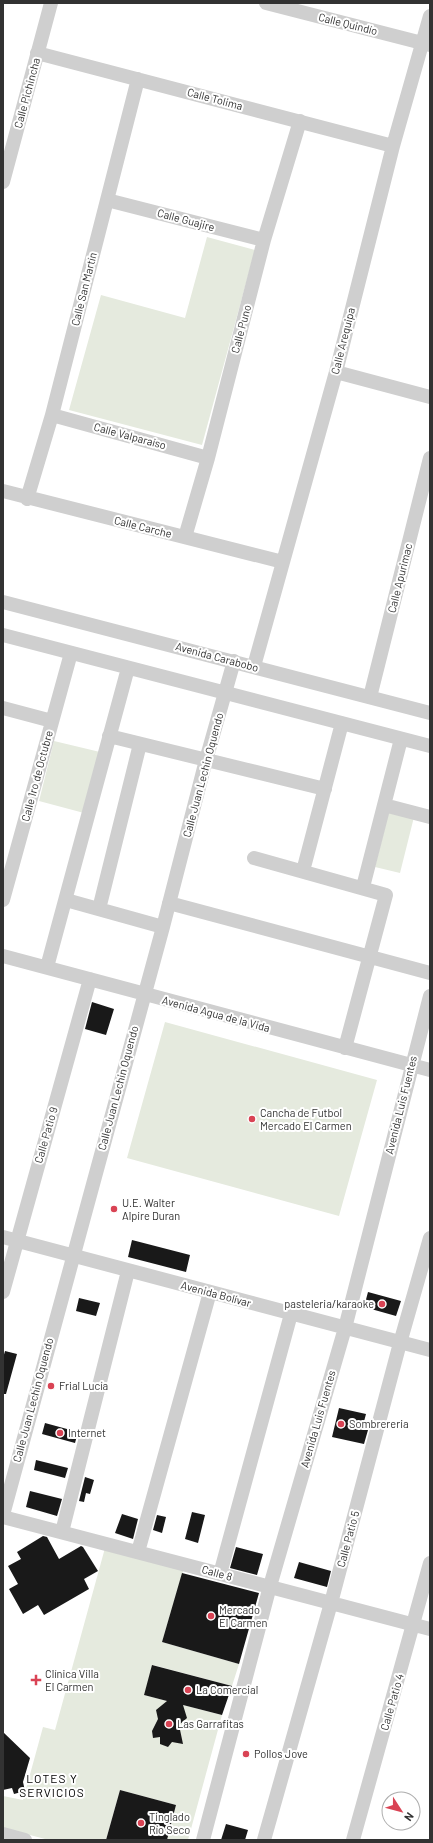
<svg xmlns="http://www.w3.org/2000/svg" width="433" height="1843" font-family="Barlow,sans-serif">
<style>
.green{fill:#e5eade}
.building{fill:#191919}
.lines{fill:none;stroke-linecap:round;stroke-linejoin:round}
.minor{stroke:#cfcfcf;stroke-width:14}
.poi-dot{fill:#d94354;stroke:#fff;stroke-width:1.5}
.labels{text-anchor:middle;stroke-width:4;stroke-linejoin:round;paint-order:stroke}
.street-label{font-size:11px;fill:#323232;stroke:#fff}
.poi-label{font-size:11px;fill:#323232;stroke:#fff;text-anchor:start}
.neighbourhood-label{font-size:12px;letter-spacing:1px;fill:#000;stroke:#fff}
</style>
<rect width="100%" height="100%" fill="#fff"/>
<path class="green" d="M 207,237 L 255,250 L 202,445 L 69,410 L 101,295 L 185,318 Z
M 54,741 L 100,752 L 84,813 L 39,801 Z
M 389,811 L 414,817 L 400,873 L 375,867 Z
M 165,1022 L 377,1080 L 339,1216 L 127,1158 Z
M 105,1548 L 184,1568 L 162,1642 L 239,1664 L 232,1686 L 153,1665 L 144,1695 L 222,1715 L 188,1840 L 167,1840 L 176,1805 L 120,1790 L 106,1840 L 49,1840 L 3,1828 L 3,1796 L 23,1800 L 43,1727 L 55,1730 Z"/>
<path class="building" d="M 92,1002 L 114,1009 L 106,1035 L 85,1029 Z
M 132,1240 L 190,1255 L 186,1272 L 128,1257 Z
M 368,1292 L 401,1301 L 396,1316 L 364,1307 Z
M 79,1298 L 100,1303 L 96,1316 L 76,1311 Z
M 5,1351 L 17,1354 L 6,1394 L 3,1394 L 3,1358 Z
M 339,1408 L 366,1414 L 362,1429 L 368,1430 L 364,1444 L 332,1437 Z
M 45,1423 L 78,1432 L 75,1443 L 42,1434 Z
M 36,1460 L 68,1468 L 65,1478 L 34,1470 Z
M 85,1477 L 94,1480 L 90,1494 L 86,1493 L 84,1502 L 79,1501 Z
M 30,1491 L 62,1499 L 57,1516 L 26,1507 Z
M 192,1512 L 205,1515 L 198,1543 L 185,1539 Z
M 122,1514 L 138,1519 L 133,1539 L 115,1533 Z
M 157,1515 L 166,1517 L 162,1533 L 153,1530 Z
M 43,1536 L 47,1537 L 59,1559 L 81,1546 L 83,1547 L 98,1571 L 84,1579 L 89,1589 L 44,1615 L 38,1605 L 23,1614 L 9,1589 L 18,1584 L 8,1566 L 21,1559 L 17,1552 Z
M 236,1547 L 263,1554 L 257,1575 L 230,1568 Z
M 299,1562 L 331,1571 L 327,1587 L 294,1578 Z
M 182,1573 L 259,1593 L 239,1664 L 162,1642 Z
M 152,1665 L 232,1686 L 222,1715 L 183,1705 L 187,1718 L 179,1725 L 183,1744 L 172,1742 L 168,1747 L 160,1744 L 160,1737 L 153,1738 L 152,1731 L 158,1719 L 156,1710 L 167,1701 L 144,1695 Z
M 3,1732 L 30,1758 L 23,1782 L 25,1791 L 14,1794 L 12,1788 L 3,1790 Z
M 120,1790 L 176,1805 L 167,1840 L 106,1840 Z
M 226,1824 L 248,1830 L 245,1840 L 221,1840 Z"/>
<g class="lines">
<path class="minor" d="M 266,3 L 430,45
M 37,53 L 393,146
M 3,182 L 51,3
M 107,200 L 264,240
M 336,372 L 430,397
M 52,415 L 208,458
M 3,491 L 283,562
M 27,499 L 52,415 L 138,79
M 185,537 L 208,458 L 264,240 L 300,121
M 3,602 L 430,713
M 3,635 L 430,746
M 254,666 L 336,372 L 393,146 L 430,16
M 370,697 L 430,458
M 3,708 L 52,721
M 109,736 L 325,789
M 384,805 L 430,817
M 254,858 L 386,895 L 345,1048
M 303,871 L 342,723
M 363,887 L 401,739
M 3,900 L 71,653
M 66,900 L 163,927
M 169,903 L 430,973
M 99,909 L 140,744
M 3,956 L 430,1070
M 47,967 L 128,668
M 3,1237 L 430,1350
M 3,1292 L 90,979
M 3,1515 L 163,927 L 206,760 L 234,661
M 3,1517 L 430,1629
M 62,1532 L 128,1271
M 138,1552 L 210,1292
M 220,1574 L 291,1314
M 3,1834 L 25,1840
M 203,1840 L 270,1586 L 345,1328 L 430,996
M 264,1840 L 331,1603 L 400,1343 L 430,1238
M 353,1840 L 430,1563"/>
</g>
<g class="poi-dot">
<circle cx="252" cy="1119" r="4"/>
<circle cx="114" cy="1209" r="4"/>
<circle cx="382" cy="1304" r="4"/>
<circle cx="51" cy="1386" r="4"/>
<circle cx="341" cy="1424" r="4"/>
<circle cx="60" cy="1433" r="4"/>
<circle cx="211" cy="1616" r="4"/>
<path d="M34 1674h4v4h4v4h-4v4h-4v-4h-4v-4h4z"/>
<circle cx="188" cy="1690" r="4"/>
<circle cx="169" cy="1724" r="4"/>
<circle cx="246" cy="1754" r="4"/>
<circle cx="141" cy="1823" r="4"/>
</g>
<g class="labels">
<g class="street-label">
<text transform="translate(348 24) rotate(14)" y="4">Calle Quindío</text>
<text transform="translate(27 93) rotate(-75)" y="4">Calle Pichincha</text>
<text transform="translate(215 99) rotate(15)" y="4">Calle Tolima</text>
<text transform="translate(186 220) rotate(15)" y="4">Calle Guajire</text>
<text transform="translate(84 289) rotate(-76)" y="4">Calle San Martín</text>
<text transform="translate(241 329) rotate(-75)" y="4">Calle Puno</text>
<text transform="translate(343 341) rotate(-76)" y="4">Calle Arequipa</text>
<text transform="translate(130 436) rotate(15)" y="4">Calle Valparaíso</text>
<text transform="translate(143 527) rotate(14)" y="4">Calle Carche</text>
<text transform="translate(400 578) rotate(-76)" y="4">Calle Apurimac</text>
<text transform="translate(217 657) rotate(15)" y="4">Avenida Carabobo</text>
<text transform="translate(203 775) rotate(-75)" y="4">Calle Juan Lechin Oquendo</text>
<text transform="translate(37 776) rotate(-75)" y="4">Calle 1ro de Octubre</text>
<text transform="translate(216 1014) rotate(15)" y="4">Avenida Agua de la Vida</text>
<text transform="translate(118 1088) rotate(-75)" y="4">Calle Juan Lechin Oquendo</text>
<text transform="translate(401 1105) rotate(-76)" y="4">Avenida Luis Fuentes</text>
<text transform="translate(46 1135) rotate(-74)" y="4">Calle Patio 9</text>
<text transform="translate(216 1294) rotate(15)" y="4">Avenida Bolívar</text>
<text transform="translate(33 1400) rotate(-75)" y="4">Calle Juan Lechin Oquendo</text>
<text transform="translate(318 1419) rotate(-74)" y="4">Avenida Luis Fuentes</text>
<text transform="translate(348 1539) rotate(-75)" y="4">Calle Patio 5</text>
<text transform="translate(217 1573) rotate(15)" y="4">Calle 8</text>
<text transform="translate(392 1702) rotate(-74)" y="4">Calle Patio 4</text>
</g>
<g class="poi-label">
<text x="260" y="1117">Cancha de Futbol<tspan x="260" dy="13">Mercado El Carmen</tspan></text>
<text x="122" y="1207">U.E. Walter<tspan x="122" dy="13">Alpire Duran</tspan></text>
<text x="374" y="1308" text-anchor="end">pasteleria/karaoke</text>
<text x="59" y="1390">Frial Lucía</text>
<text x="349" y="1428">Sombrereria</text>
<text x="68" y="1437">Internet</text>
<text x="219" y="1614">Mercado<tspan x="219" dy="13">El Carmen</tspan></text>
<text x="45" y="1678">Clínica Villa<tspan x="45" dy="13">El Carmen</tspan></text>
<text x="196" y="1694">La Comercial</text>
<text x="177" y="1728">Las Garrafitas</text>
<text x="254" y="1758">Pollos Jove</text>
<text x="149" y="1821">Tinglado<tspan x="149" dy="13">Río Seco</tspan></text>
</g>
<g class="neighbourhood-label">
<text x="52" y="1783">LOTES Y<tspan x="52" dy="14">SERVICIOS</tspan></text>
</g>
</g>
<rect width="433" height="1843" fill="none" stroke="#323232" stroke-width="8"/>
<g transform="translate(401 1811) rotate(126)"><circle r="19" fill="#ffffff" stroke="#adadad"/>
<path d="M0-3L7 15L0 10L-7 15Z" fill="#d94354"/>
<text y="-6" font-size="11" font-weight="bold" text-anchor="middle" fill="#323232">N</text>
</g>
</svg>
